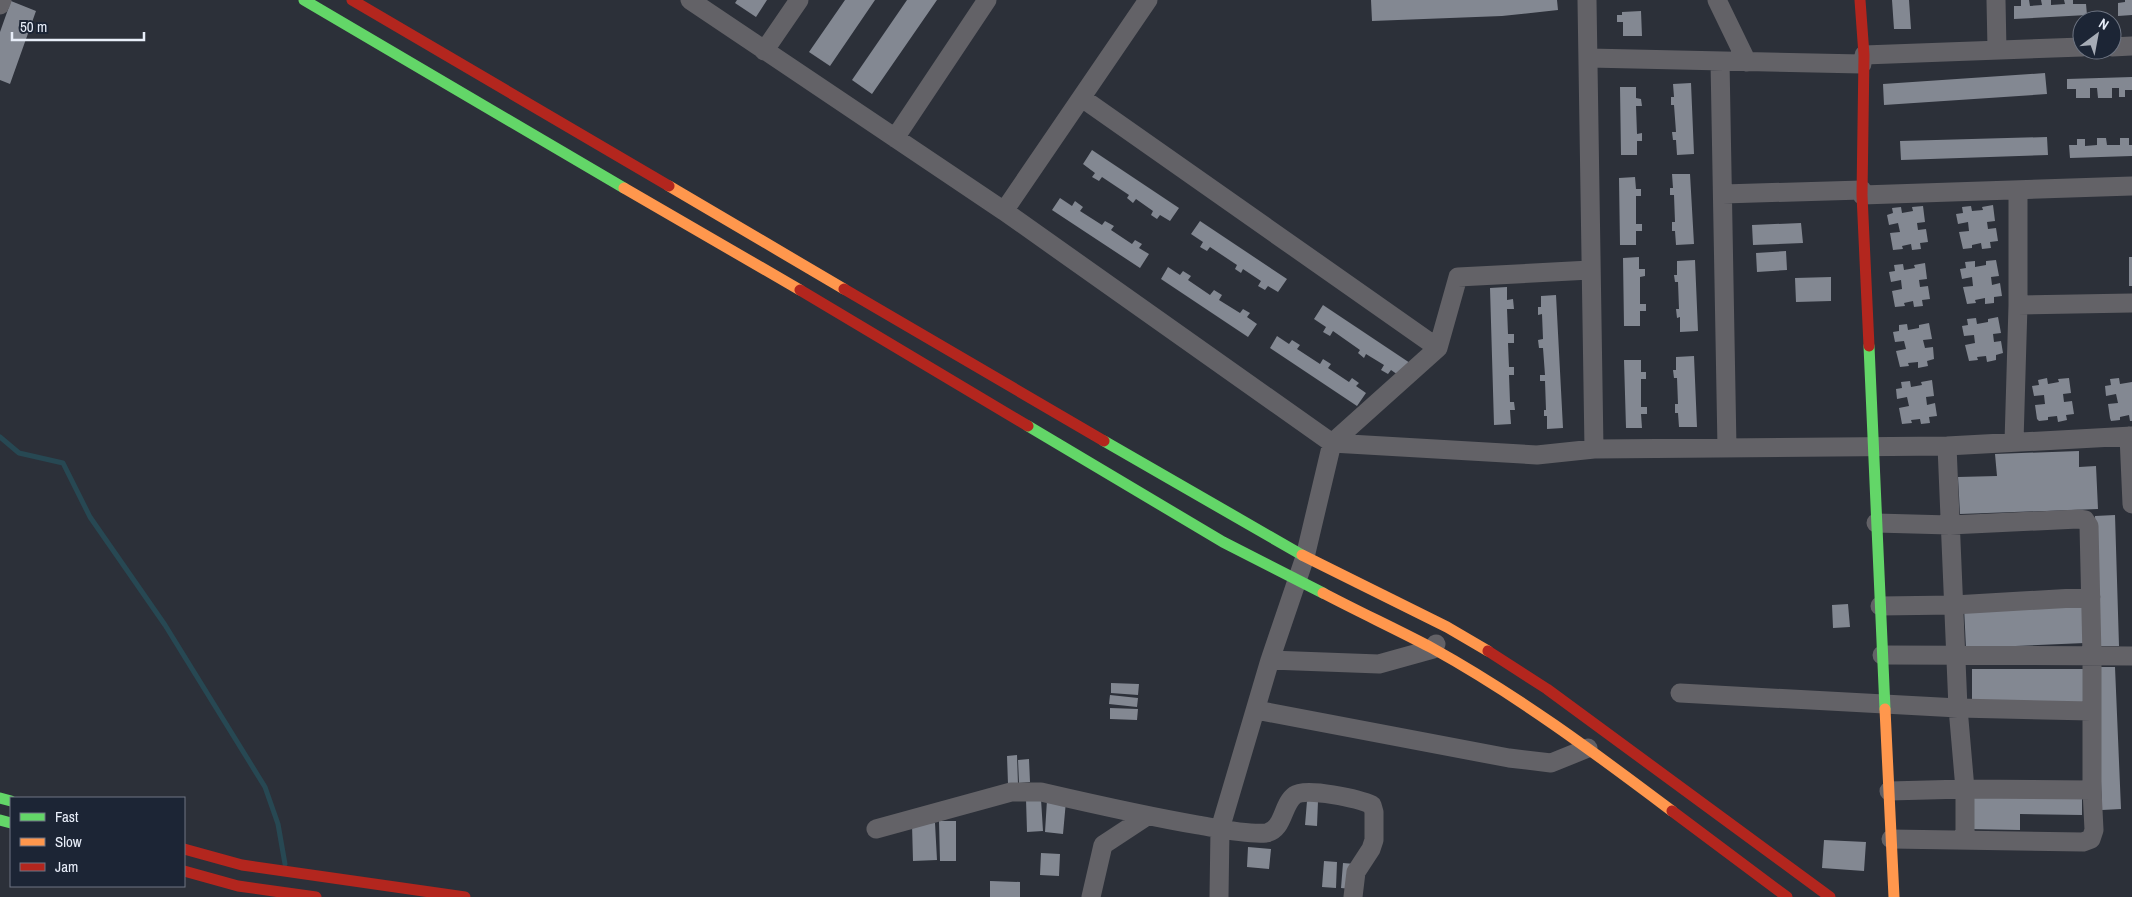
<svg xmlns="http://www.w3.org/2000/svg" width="2132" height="897" font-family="'Archivo Narrow',sans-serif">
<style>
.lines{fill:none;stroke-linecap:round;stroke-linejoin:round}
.stream{stroke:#274853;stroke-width:5}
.building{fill:#838892}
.street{stroke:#636267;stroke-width:19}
.fast{stroke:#63d668;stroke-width:11}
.slow{stroke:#ff974d;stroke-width:11}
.jam{stroke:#b3261e;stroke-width:11}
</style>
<rect width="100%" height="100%" fill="#2c3039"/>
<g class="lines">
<path class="stream" d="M 0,437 L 19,453 L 63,463 L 90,517 L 165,625 L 265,787 L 278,824 L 285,864"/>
</g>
<path class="building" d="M 737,0 L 767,0 L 756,17 L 735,3 Z
M 845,0 L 875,0 L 830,66 L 809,52 Z
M 907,0 L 937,0 L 872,94 L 852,80 Z
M 1371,0 L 1557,0 L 1558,10 L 1502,16 L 1372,21 Z
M 1892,0 L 1909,0 L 1911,29 L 1894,29 Z
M 2021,0 L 2029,0 L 2030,6 L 2042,5 L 2041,0 L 2051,0 L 2051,5 L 2065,4 L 2064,0 L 2073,0 L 2073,4 L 2086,4 L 2087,15 L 2014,19 L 2014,6 L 2021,6 Z
M 2125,0 L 2132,0 L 2132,15 L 2118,16 L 2118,3 L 2125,2 Z
M 11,1 L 36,11 L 10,84 L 0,80 L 0,32 Z
M 1641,11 L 1642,36 L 1623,36 L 1623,22 L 1617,22 L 1617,15 L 1622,15 L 1622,12 Z
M 2045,73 L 2047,94 L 1884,105 L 1883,84 Z
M 2132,77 L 2132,90 L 2125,90 L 2125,97 L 2119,97 L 2119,88 L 2112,88 L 2112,98 L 2098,98 L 2097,88 L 2090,88 L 2090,98 L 2076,98 L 2076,89 L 2067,89 L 2067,79 Z
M 1691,83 L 1694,154 L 1677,155 L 1676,140 L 1673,140 L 1672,132 L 1676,132 L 1674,105 L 1671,105 L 1671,97 L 1674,97 L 1673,84 Z
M 1620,87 L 1636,87 L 1636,98 L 1641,99 L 1642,106 L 1636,106 L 1637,134 L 1642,133 L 1642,141 L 1637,141 L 1637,155 L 1621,155 Z
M 2047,137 L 2048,155 L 1901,160 L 1900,141 Z
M 2097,138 L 2106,138 L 2107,145 L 2120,145 L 2120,138 L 2129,138 L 2129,145 L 2132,145 L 2132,156 L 2070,158 L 2069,145 L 2077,145 L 2077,139 L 2085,139 L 2085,146 L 2097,145 Z
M 1092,150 L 1179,208 L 1170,221 L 1160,215 L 1157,219 L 1151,215 L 1153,211 L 1136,199 L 1133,203 L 1127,198 L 1129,195 L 1102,177 L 1099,181 L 1092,177 L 1095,173 L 1083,164 Z
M 1672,174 L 1690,174 L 1694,244 L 1676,245 L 1675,231 L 1672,231 L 1672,222 L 1675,222 L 1674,195 L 1670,195 L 1670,188 L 1673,188 Z
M 1635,177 L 1636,189 L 1641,189 L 1641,196 L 1636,196 L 1636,224 L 1642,224 L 1642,231 L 1636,231 L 1636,245 L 1620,245 L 1619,178 Z
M 1060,198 L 1072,206 L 1075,201 L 1083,207 L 1080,211 L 1102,225 L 1105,221 L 1114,226 L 1111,230 L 1132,244 L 1135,240 L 1142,244 L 1139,248 L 1149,254 L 1140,268 L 1052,210 Z
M 1993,205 L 1995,221 L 1987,222 L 1988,229 L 1996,228 L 1998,241 L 1990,242 L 1991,248 L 1982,249 L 1981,243 L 1972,245 L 1972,248 L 1963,249 L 1959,232 L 1969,231 L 1968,222 L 1958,224 L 1956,214 L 1963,213 L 1962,207 L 1971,206 L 1972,211 L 1983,210 L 1982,207 Z
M 1923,206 L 1925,222 L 1917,223 L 1918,230 L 1926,229 L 1928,242 L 1920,243 L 1921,249 L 1912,250 L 1911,244 L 1902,246 L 1903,249 L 1893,250 L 1890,233 L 1900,232 L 1898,223 L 1889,225 L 1887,215 L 1893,213 L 1892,208 L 1901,207 L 1902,213 L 1913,211 L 1912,207 Z
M 1200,221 L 1287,279 L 1278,292 L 1268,286 L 1265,290 L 1258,286 L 1261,281 L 1243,269 L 1241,273 L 1235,269 L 1237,265 L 1210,247 L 1207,251 L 1200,247 L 1203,242 L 1191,234 Z
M 1801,223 L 1803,243 L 1753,245 L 1752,225 Z
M 1786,251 L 1787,270 L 1757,272 L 1756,253 Z
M 1639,257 L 1639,269 L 1645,269 L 1645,276 L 1640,277 L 1640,304 L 1646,304 L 1646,311 L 1640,311 L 1640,326 L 1624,326 L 1623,258 Z
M 2129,257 L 2132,257 L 2132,286 L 2129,286 Z
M 1695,260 L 1698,331 L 1680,332 L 1680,317 L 1677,318 L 1676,309 L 1679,309 L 1678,282 L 1675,282 L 1674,275 L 1677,275 L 1677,261 Z
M 1996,260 L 1999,276 L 1991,277 L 1992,285 L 2000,283 L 2002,296 L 1994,297 L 1994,303 L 1985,304 L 1985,298 L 1975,300 L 1976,303 L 1967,304 L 1963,287 L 1973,286 L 1972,277 L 1962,279 L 1960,269 L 1966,268 L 1965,262 L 1975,261 L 1975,267 L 1986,265 L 1986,261 Z
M 1925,263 L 1927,279 L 1919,280 L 1920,287 L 1928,286 L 1930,299 L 1922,300 L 1923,306 L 1914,307 L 1913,301 L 1904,303 L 1905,306 L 1895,307 L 1892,291 L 1902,289 L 1901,280 L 1891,282 L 1889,272 L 1895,271 L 1894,265 L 1903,264 L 1904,270 L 1915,268 L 1914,265 Z
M 1168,267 L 1180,275 L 1183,271 L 1191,276 L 1188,280 L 1210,295 L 1214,290 L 1222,295 L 1219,300 L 1240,313 L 1243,309 L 1250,313 L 1247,317 L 1257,324 L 1248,337 L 1161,279 Z
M 1831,277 L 1831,301 L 1796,302 L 1795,278 Z
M 1507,287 L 1507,300 L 1513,299 L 1514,309 L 1507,309 L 1508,334 L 1514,334 L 1514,343 L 1508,343 L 1509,367 L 1514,367 L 1514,375 L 1509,375 L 1510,402 L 1514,402 L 1515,410 L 1510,410 L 1511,424 L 1494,425 L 1490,288 Z
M 1556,295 L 1563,428 L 1547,429 L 1547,416 L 1544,416 L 1544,410 L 1546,410 L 1545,381 L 1540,381 L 1540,375 L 1545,375 L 1543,348 L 1539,348 L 1538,340 L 1543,339 L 1542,314 L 1538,315 L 1538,307 L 1541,307 L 1541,296 Z
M 1323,305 L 1410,363 L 1401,377 L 1391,370 L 1388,374 L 1381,370 L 1384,365 L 1366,354 L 1364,358 L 1358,353 L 1360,350 L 1333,331 L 1330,336 L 1323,332 L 1326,327 L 1314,319 Z
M 1998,317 L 2001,333 L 1993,334 L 1994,342 L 2001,341 L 2003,353 L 1996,355 L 1996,360 L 1987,362 L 1986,356 L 1977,357 L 1978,360 L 1969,361 L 1965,345 L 1975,343 L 1974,335 L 1964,336 L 1962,326 L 1968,325 L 1967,319 L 1976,318 L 1977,324 L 1988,322 L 1988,319 Z
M 1929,323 L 1932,339 L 1923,340 L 1925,348 L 1933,347 L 1934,359 L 1927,361 L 1928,366 L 1918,368 L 1918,362 L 1908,363 L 1909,366 L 1900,367 L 1896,351 L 1906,349 L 1904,341 L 1895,342 L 1893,332 L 1899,331 L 1899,325 L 1907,324 L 1908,330 L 1919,328 L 1919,325 Z
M 1277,336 L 1289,344 L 1292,340 L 1300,345 L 1297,349 L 1320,364 L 1323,359 L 1331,364 L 1328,368 L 1349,382 L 1352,378 L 1359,383 L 1356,386 L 1366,393 L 1357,406 L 1270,348 Z
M 1694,356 L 1697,427 L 1679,427 L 1678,413 L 1675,413 L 1675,404 L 1678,404 L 1677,378 L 1674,378 L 1673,370 L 1676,370 L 1676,357 Z
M 1624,360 L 1641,360 L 1641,372 L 1646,372 L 1646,379 L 1641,379 L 1641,407 L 1647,407 L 1647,414 L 1641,414 L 1642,428 L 1626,428 Z
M 2047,378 L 2048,384 L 2059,382 L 2058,379 L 2069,378 L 2071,393 L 2063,394 L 2064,402 L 2072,401 L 2074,414 L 2066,415 L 2067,420 L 2058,422 L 2057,416 L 2048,417 L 2048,420 L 2039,421 L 2037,419 L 2035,405 L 2045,404 L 2044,395 L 2034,396 L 2032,386 L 2039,385 L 2038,380 Z
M 2119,378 L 2120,384 L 2132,382 L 2132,421 L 2130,421 L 2129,415 L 2120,417 L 2120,420 L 2111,421 L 2110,418 L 2108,404 L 2118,403 L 2116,394 L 2106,396 L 2105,386 L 2111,385 L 2110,379 Z
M 1932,380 L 1934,396 L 1926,397 L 1927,405 L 1935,403 L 1937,416 L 1929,417 L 1930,423 L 1921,424 L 1920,419 L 1911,420 L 1912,423 L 1902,424 L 1899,408 L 1909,406 L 1907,397 L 1897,399 L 1896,389 L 1902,388 L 1901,382 L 1910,381 L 1911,387 L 1922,385 L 1921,382 Z
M 2079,451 L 2079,467 L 2096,466 L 2098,509 L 1960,514 L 1958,477 L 1997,476 L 1995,454 Z
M 2115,515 L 2119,646 L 2099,646 L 2095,516 Z
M 2083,602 L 2085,643 L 1966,648 L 1964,607 Z
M 1848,604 L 1850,627 L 1833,628 L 1832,605 Z
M 2097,667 L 2115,667 L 2121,809 L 2102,810 Z
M 1972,669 L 2089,669 L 2089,702 L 1972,703 Z
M 1111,683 L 1139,684 L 1138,695 L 1111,693 Z
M 1110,695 L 1138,698 L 1137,707 L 1109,704 Z
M 1110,708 L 1138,709 L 1137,720 L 1110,719 Z
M 1017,755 L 1018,784 L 1008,784 L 1007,756 Z
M 1029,759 L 1030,782 L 1019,783 L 1018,760 Z
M 1968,792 L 2082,795 L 2082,815 L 2020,814 L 2020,830 L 1967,829 Z
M 1026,799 L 1041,799 L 1043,831 L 1027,832 Z
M 1047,800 L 1066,801 L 1063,834 L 1045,832 Z
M 1307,801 L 1318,801 L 1317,826 L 1305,825 Z
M 939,821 L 956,821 L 956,861 L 940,861 Z
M 935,823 L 937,860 L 913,861 L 912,824 Z
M 1824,840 L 1866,842 L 1864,871 L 1822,868 Z
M 1248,847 L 1271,849 L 1269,869 L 1247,867 Z
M 1041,853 L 1060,854 L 1059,876 L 1040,875 Z
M 1324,861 L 1337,862 L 1336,888 L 1322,887 Z
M 1343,863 L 1355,864 L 1352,889 L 1341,888 Z
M 990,881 L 1020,882 L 1020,897 L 990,897 Z"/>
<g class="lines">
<path class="street" d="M 690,0 L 1004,211 L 1332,443 L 1537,455 L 1594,449 L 1947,446 L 2132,436
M 1587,0 L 1594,449
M 1717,0 L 1747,62
M 1996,0 L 1997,49
M 0,5 L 2,0
M 2112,47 L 2132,46
M 764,51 L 799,0
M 1864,55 L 2082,47
M 1589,58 L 1862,64
M 1720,61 L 1727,448
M 1082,98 L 1438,348 L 1458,277 L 1590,270
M 895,138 L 987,0
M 1723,194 L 1862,190
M 1862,195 L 2132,186
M 1004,211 L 1148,0
M 2018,305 L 2132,303
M 2129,436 L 2132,504
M 2014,442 L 2018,305 L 2018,190
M 1947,446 L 1958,708 L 1965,789 L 1965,839
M 1876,523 L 1950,525 L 2078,519 L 2085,520 L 2089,526 L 2092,656 L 2092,790 L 1965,789 L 1889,791
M 1880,606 L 1954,605 L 2091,597
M 1882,655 L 2132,656
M 1270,660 L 1379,664 L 1433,649 L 1436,644
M 1680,693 L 1958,708 L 2091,711
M 1256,710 L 1509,758 L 1551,763 L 1588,748
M 876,829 L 1011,792 L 1041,792 C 1093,804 1145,816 1198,825 C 1216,828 1248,835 1266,833 C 1284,830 1282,804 1295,795 C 1305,787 1360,799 1372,805 L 1374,812 L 1374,840 L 1371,849 L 1356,872 L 1353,897
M 1891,839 L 2083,842 L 2091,839 L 2094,830 L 2092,790
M 1091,897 L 1103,845 L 1147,816
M 1219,897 L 1220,829 L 1270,660 L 1305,557 L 1332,443 L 1438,348"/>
<path class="fast" d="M 304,0 L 624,188
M 1869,346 L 1885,709
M 1028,426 L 1223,542 L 1323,593
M 1104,441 L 1302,555
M 0,798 L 11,801
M 0,820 L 11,823"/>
<path class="slow" d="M 669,186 L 844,289
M 624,188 L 800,290
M 1302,555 L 1447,627 L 1488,651
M 1323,593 C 1359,612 1396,629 1432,648 C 1517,695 1595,753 1672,811
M 1885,709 L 1894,897"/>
<path class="jam" d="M 352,0 L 669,186
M 1860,0 L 1864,55 L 1862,195 L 1869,346
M 844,289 L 1104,441
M 800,290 L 1028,426
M 1488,651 L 1547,689 L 1830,897
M 1672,811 L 1787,897
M 184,849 L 242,865 L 465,897
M 184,871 L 238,886 L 316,897"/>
</g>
<rect x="10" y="797" width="175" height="90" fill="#1c2535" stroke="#6e7583"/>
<rect x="20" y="813" width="25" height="8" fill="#63d668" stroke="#6e7583"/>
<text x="55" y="822" font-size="15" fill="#e8eef9">Fast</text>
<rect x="20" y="838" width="25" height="8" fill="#ff974d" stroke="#6e7583"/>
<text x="55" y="847" font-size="15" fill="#e8eef9">Slow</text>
<rect x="20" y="863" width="25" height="8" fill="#b3261e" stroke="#6e7583"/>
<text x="55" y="872" font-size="15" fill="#e8eef9">Jam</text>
<g transform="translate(2097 35) rotate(32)"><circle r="24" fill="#1c2535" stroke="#6e7583"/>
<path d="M0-4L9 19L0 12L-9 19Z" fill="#a6acb6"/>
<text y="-8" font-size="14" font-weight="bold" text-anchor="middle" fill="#e8eef9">N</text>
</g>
<path d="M12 32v8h132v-8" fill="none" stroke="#e8eef9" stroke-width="2.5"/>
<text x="20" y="32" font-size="15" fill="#e8eef9" stroke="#1c2535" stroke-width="4" paint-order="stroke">50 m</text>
</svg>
